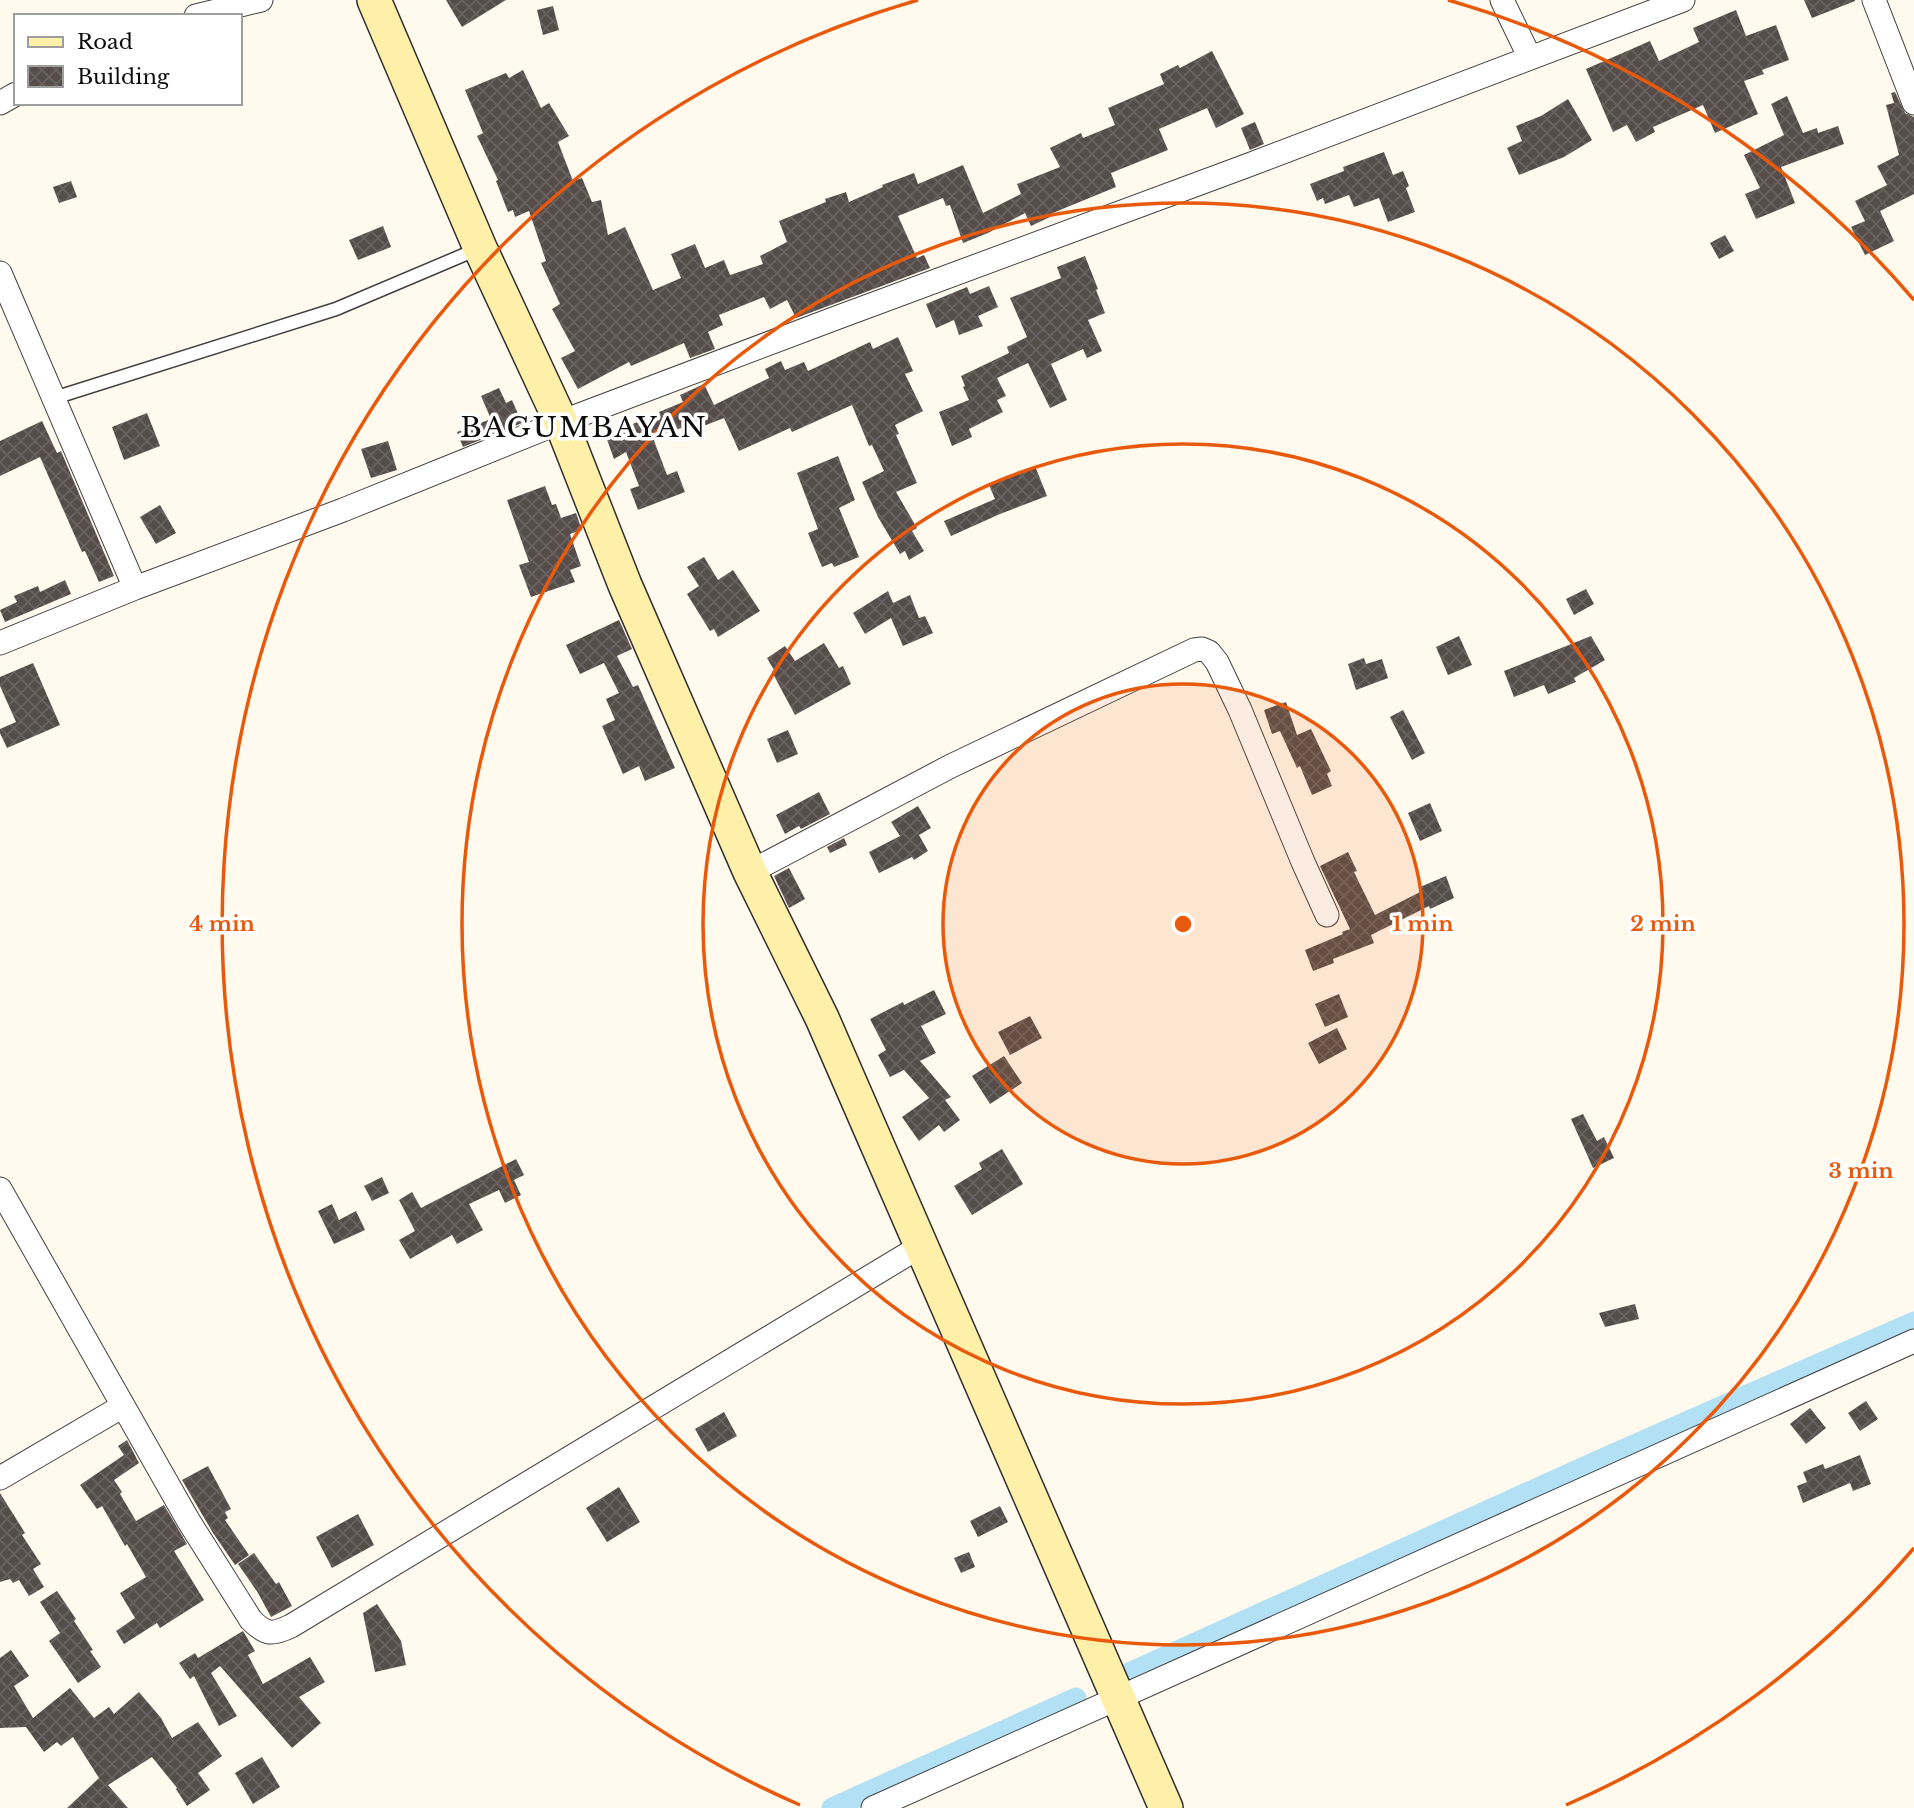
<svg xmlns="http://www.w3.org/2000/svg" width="1914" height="1808" font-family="'Libre Baskerville',serif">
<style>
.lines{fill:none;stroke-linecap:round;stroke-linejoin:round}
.canal{stroke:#b2e1f6;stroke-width:21}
.building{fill:url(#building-cross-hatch)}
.service-casing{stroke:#404040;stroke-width:15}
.minor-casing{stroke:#404040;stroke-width:25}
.secondary-casing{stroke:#2f2f2f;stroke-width:36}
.service{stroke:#fff;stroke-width:12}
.minor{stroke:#fff;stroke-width:23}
.secondary{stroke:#feefa9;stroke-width:33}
.ring{fill:none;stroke:#e8590c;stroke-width:3.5}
.labels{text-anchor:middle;stroke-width:7;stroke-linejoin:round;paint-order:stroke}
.quarter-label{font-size:28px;letter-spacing:2px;fill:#0d0d0d;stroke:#fff}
.centre{fill:#e8590c;stroke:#fff;stroke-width:3.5}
.ring-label{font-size:21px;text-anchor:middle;font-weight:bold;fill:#e8590c;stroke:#fff;stroke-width:7;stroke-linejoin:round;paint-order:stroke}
</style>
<defs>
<pattern id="building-cross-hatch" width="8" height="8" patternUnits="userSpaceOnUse" patternTransform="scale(1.75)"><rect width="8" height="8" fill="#564d4a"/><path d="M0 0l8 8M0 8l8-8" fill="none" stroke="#696260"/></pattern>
</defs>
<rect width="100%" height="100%" fill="#fffaed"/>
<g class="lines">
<path class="canal" d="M 1129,1673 L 1602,1459 L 1914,1322
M 832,1808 L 1076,1698"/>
</g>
<path class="building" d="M 446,0 L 506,0 L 462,27 Z
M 1804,0 L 1855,0 L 1855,1 L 1812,18 Z
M 553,6 L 559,30 L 543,35 L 537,10 Z
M 1736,10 L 1746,36 L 1776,25 L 1789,60 L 1762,70 L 1764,74 L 1744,81 L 1758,114 L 1715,133 L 1703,105 L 1653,127 L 1655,132 L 1636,142 L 1627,125 L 1613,132 L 1586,69 L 1650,41 L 1659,61 L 1699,42 L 1693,28 Z
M 1212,51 L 1244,114 L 1216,128 L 1207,108 L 1159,129 L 1168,150 L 1111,173 L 1116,187 L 1048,215 L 1050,217 L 1031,226 L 1025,213 L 988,233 L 963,243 L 950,205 L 946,206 L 943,198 L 898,216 L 917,258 L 924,255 L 930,268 L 796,318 L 787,300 L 770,309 L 764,297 L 719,315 L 723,325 L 708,332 L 715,349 L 690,358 L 684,343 L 631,366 L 629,362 L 578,389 L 561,358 L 575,351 L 552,309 L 560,304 L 541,263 L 546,261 L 529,211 L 515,217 L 513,210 L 508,212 L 496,181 L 498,180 L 477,136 L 483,133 L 465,90 L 506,73 L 509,78 L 523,70 L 541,108 L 549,103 L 569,136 L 558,142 L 573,181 L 582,178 L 592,202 L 601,200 L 608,235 L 625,227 L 653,290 L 681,278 L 671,254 L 695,244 L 705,268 L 724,260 L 730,275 L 763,264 L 760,256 L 787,242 L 779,221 L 826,202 L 825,199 L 846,192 L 849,202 L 883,187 L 882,185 L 914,173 L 918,184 L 963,165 L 983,213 L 1021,194 L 1017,184 L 1060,167 L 1050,148 L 1081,133 L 1083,138 L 1115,125 L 1108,108 L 1164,84 L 1160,74 L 1178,65 L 1180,68 Z
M 1895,92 L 1905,113 L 1914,117 L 1914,194 L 1880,211 L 1894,241 L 1865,255 L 1851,227 L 1865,221 L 1855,201 L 1887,185 L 1877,166 L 1899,155 L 1886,105 L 1894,103 L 1891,93 Z
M 1787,96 L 1803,133 L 1817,128 L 1818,133 L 1838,126 L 1844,144 L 1781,167 L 1795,203 L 1756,219 L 1745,194 L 1760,188 L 1744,155 L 1784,135 L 1771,104 Z
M 1568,99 L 1592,140 L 1564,157 L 1519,175 L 1507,148 L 1522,141 L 1516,126 L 1541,116 Z
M 1255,122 L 1264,144 L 1250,150 L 1241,128 Z
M 1384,152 L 1393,175 L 1403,171 L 1409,186 L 1406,188 L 1415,212 L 1388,222 L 1379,198 L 1354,207 L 1349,195 L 1325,204 L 1323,198 L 1317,201 L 1310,184 L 1344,171 L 1343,167 Z
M 71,181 L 77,197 L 59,203 L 53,187 Z
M 383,226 L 391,247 L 358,260 L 349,240 Z
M 1725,235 L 1734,251 L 1719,259 L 1710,243 Z
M 1085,256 L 1098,289 L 1096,290 L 1105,313 L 1088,320 L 1102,351 L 1087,358 L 1083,349 L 1051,364 L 1067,400 L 1050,408 L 1028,363 L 997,378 L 1006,396 L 997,400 L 1003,412 L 969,429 L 972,437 L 952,446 L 939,412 L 969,400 L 963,387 L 965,386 L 961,376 L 1009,353 L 1007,347 L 1027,337 L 1010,298 L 1061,278 L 1057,267 Z
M 989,286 L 998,307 L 978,316 L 983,326 L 959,335 L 954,320 L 936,328 L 926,304 L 967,287 L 970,294 Z
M 898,337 L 913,371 L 905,374 L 923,411 L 895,425 L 899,434 L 896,435 L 917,483 L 896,492 L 917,528 L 912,531 L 924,551 L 909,560 L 905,551 L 900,554 L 878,517 L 862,482 L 884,471 L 872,445 L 869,446 L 852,405 L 792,432 L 790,428 L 739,451 L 724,418 L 683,434 L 681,428 L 653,438 L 667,475 L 677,471 L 685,492 L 638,510 L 630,489 L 639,486 L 626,452 L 614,459 L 605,434 L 660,414 L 659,412 L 683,402 L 680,395 L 704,384 L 714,405 L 769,378 L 765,369 L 781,361 L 785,370 L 804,362 L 808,371 L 870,342 L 873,349 Z
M 499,388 L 506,403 L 512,400 L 522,423 L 463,447 L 457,432 L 491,419 L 481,396 Z
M 147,413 L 160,446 L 124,460 L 112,427 Z
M 42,421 L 57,453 L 61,451 L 114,576 L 99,582 L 85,551 L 82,552 L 40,457 L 0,476 L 0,441 Z
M 388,441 L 397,470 L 371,478 L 361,449 Z
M 838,456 L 855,500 L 839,508 L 859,557 L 834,567 L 832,563 L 822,567 L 808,533 L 818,529 L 797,473 Z
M 1035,466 L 1047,496 L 1000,514 L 951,536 L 944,521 L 995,499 L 989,485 Z
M 545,486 L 552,505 L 556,504 L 561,518 L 576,513 L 582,530 L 570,534 L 581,566 L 570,570 L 575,582 L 531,597 L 519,565 L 529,562 L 507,500 Z
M 160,505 L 176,533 L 156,544 L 140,517 Z
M 704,557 L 718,580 L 733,570 L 760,611 L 718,637 L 714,629 L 710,631 L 687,594 L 699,586 L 687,567 Z
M 65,580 L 71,594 L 5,622 L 0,610 L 17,602 L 14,596 L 38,586 L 40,592 Z
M 1586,589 L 1594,604 L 1574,615 L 1566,599 Z
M 888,591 L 893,603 L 910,595 L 919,618 L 925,616 L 933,633 L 903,646 L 891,618 L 865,634 L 853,613 Z
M 619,620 L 632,649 L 617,656 L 633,687 L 638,685 L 675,768 L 645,781 L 639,766 L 623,774 L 602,726 L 615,720 L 606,699 L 619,693 L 604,663 L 580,674 L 566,645 Z
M 1459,636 L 1472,665 L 1448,675 L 1436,647 Z
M 1591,636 L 1605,660 L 1574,678 L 1576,682 L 1548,694 L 1544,685 L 1514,697 L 1504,671 Z
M 824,643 L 839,668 L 843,666 L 851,684 L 795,715 L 772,672 L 774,670 L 767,658 L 785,646 L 795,661 Z
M 1364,658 L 1366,664 L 1382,659 L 1388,678 L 1356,690 L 1348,664 Z
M 33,663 L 60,725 L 7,748 L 0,733 L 0,729 L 16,722 L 0,686 L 0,677 Z
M 1286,702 L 1297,735 L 1311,729 L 1331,771 L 1327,774 L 1332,786 L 1312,795 L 1300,766 L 1297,768 L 1280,731 L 1272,734 L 1264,710 Z
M 1403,710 L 1425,753 L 1412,760 L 1390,717 Z
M 788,730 L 798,754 L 777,763 L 767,739 Z
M 819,792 L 830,814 L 801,829 L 799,826 L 785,834 L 776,815 Z
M 1430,803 L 1442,831 L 1420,841 L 1408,813 Z
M 918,806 L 931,828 L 919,835 L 928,851 L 914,860 L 912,857 L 879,873 L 869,852 L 900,836 L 891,822 Z
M 844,838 L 847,845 L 830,853 L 827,847 Z
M 1348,852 L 1357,871 L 1354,872 L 1375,915 L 1422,891 L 1420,887 L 1446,876 L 1454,898 L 1430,909 L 1429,906 L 1371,935 L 1374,943 L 1333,959 L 1334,963 L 1313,971 L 1305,950 L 1343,934 L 1342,932 L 1350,929 L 1320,866 Z
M 789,868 L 805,899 L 789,908 L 774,876 Z
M 934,990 L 946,1014 L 921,1026 L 936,1053 L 920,1061 L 951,1097 L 945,1100 L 960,1120 L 944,1132 L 939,1125 L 919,1141 L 902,1117 L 929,1098 L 904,1070 L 890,1077 L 878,1055 L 886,1050 L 870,1019 L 903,1002 L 904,1005 Z
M 1339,994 L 1348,1017 L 1325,1027 L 1315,1004 Z
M 1030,1016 L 1042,1038 L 1010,1055 L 998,1032 Z
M 1337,1028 L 1347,1049 L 1319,1064 L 1308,1043 Z
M 1004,1056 L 1022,1083 L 990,1104 L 972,1076 Z
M 1583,1114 L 1597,1141 L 1604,1137 L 1614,1158 L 1593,1168 L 1571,1119 Z
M 1002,1149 L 1023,1184 L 972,1215 L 954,1186 L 982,1169 L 979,1163 Z
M 516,1159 L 524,1175 L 514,1180 L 521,1195 L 505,1203 L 499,1190 L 469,1204 L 483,1230 L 457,1244 L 452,1235 L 410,1259 L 399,1240 L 415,1231 L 399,1200 L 412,1192 L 421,1208 Z
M 382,1177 L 389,1193 L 372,1201 L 364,1186 Z
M 332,1204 L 339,1220 L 356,1211 L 365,1230 L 334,1244 L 318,1211 Z
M 1635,1304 L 1639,1319 L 1605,1327 L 1599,1313 Z
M 1866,1401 L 1878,1419 L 1860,1431 L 1848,1413 Z
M 1810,1408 L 1826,1428 L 1806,1444 L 1790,1424 Z
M 724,1412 L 737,1436 L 708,1452 L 695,1429 Z
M 127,1440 L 139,1463 L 114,1480 L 122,1492 L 120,1494 L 136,1521 L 164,1505 L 187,1544 L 174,1551 L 204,1600 L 160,1628 L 157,1623 L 124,1644 L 116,1631 L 135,1618 L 120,1593 L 146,1577 L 127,1544 L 125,1546 L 102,1506 L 97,1509 L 80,1485 L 124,1455 L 118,1446 Z
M 1860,1455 L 1871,1484 L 1853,1491 L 1850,1483 L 1803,1503 L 1797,1486 L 1807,1482 L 1803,1472 L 1823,1464 L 1825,1469 Z
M 208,1466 L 231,1509 L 225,1512 L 228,1518 L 225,1520 L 249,1555 L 235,1565 L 213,1533 L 182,1480 Z
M 619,1487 L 640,1522 L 607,1542 L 586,1508 Z
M 0,1493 L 25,1533 L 22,1535 L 41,1564 L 33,1569 L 44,1587 L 29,1596 L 19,1580 L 13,1583 L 10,1579 L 0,1582 Z
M 1000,1506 L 1008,1522 L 978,1537 L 970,1521 Z
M 358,1514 L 374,1545 L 332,1568 L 316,1537 Z
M 969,1552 L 975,1567 L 961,1573 L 954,1558 Z
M 254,1553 L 276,1584 L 279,1582 L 292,1606 L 271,1617 L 258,1593 L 238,1564 Z
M 57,1591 L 76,1619 L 74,1621 L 93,1650 L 90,1651 L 101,1667 L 78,1683 L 49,1641 L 60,1633 L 40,1602 Z
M 377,1604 L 401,1641 L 406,1665 L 375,1672 L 363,1613 Z
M 243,1631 L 255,1651 L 248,1655 L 263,1684 L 310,1657 L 325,1682 L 299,1697 L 321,1723 L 292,1748 L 220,1666 L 211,1673 L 237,1716 L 219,1726 L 194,1676 L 190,1679 L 179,1663 L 195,1653 L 198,1658 Z
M 11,1650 L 29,1676 L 14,1686 L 33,1718 L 70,1688 L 94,1718 L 109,1707 L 114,1714 L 139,1692 L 161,1718 L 172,1738 L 198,1722 L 222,1756 L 198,1773 L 210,1790 L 187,1806 L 176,1789 L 177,1788 L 152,1757 L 108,1785 L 128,1808 L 67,1808 L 99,1778 L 73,1737 L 61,1746 L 57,1742 L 44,1752 L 26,1727 L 0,1728 L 0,1658 Z
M 262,1757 L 280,1787 L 253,1804 L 235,1773 Z"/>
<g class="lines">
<g class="service-casing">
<path id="service" d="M 54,398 L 336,309 L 480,248"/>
</g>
<g class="minor-casing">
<path id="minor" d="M 1502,0 L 1530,58
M 1874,0 L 1914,103
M 196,16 L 261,0
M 0,103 L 16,94
M 0,273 L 135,588
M 0,643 L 135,588 L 343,510 L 561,422 L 836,318 L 1246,166 L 1683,0
M 750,872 L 951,766 L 1194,650 L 1202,649 L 1209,652 L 1217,662 L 1240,710 L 1303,862 L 1327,915
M 0,1189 L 188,1520 L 251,1620 C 266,1635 272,1635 291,1626 L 921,1246
M 0,1478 L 123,1406
M 873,1808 L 1914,1341"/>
</g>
<g class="secondary-casing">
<path id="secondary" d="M 374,0 L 480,248 L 561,422 L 625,585 L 750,872 L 822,1018 L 1166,1808"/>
</g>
<use href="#service" class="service"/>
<use href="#minor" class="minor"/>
<use href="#secondary" class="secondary"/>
</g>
<circle cx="1183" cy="924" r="240" fill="#e8590c" fill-opacity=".12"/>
<g class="ring">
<circle cx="1183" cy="924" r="240"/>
<circle cx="1183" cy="924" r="480"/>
<circle cx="1183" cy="924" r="721"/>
<path d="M1914 1548A961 961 0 0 1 1566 1805M800 1805A961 961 0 0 1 918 0M1448 0A961 961 0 0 1 1914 300"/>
</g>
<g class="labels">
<g class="quarter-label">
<text x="584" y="437">BAGUMBAYAN</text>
</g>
</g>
<circle cx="1183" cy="924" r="10" class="centre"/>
<g class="ring-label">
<text x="1423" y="931">1 min</text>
<text x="1663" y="931">2 min</text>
<text x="222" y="931">4 min</text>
<text x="1861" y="1178">3 min</text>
</g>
<rect x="14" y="14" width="228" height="91" fill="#ffffff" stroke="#9e9e9e" stroke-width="2"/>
<rect x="28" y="37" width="35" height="10" fill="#feefa9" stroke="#9e9e9e" stroke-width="2"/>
<text x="77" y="49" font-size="21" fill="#0d0d0d">Road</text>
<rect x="28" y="66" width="35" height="21" fill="url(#building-cross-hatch)" stroke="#9e9e9e" stroke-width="2"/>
<text x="77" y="84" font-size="21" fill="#0d0d0d">Building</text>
</svg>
